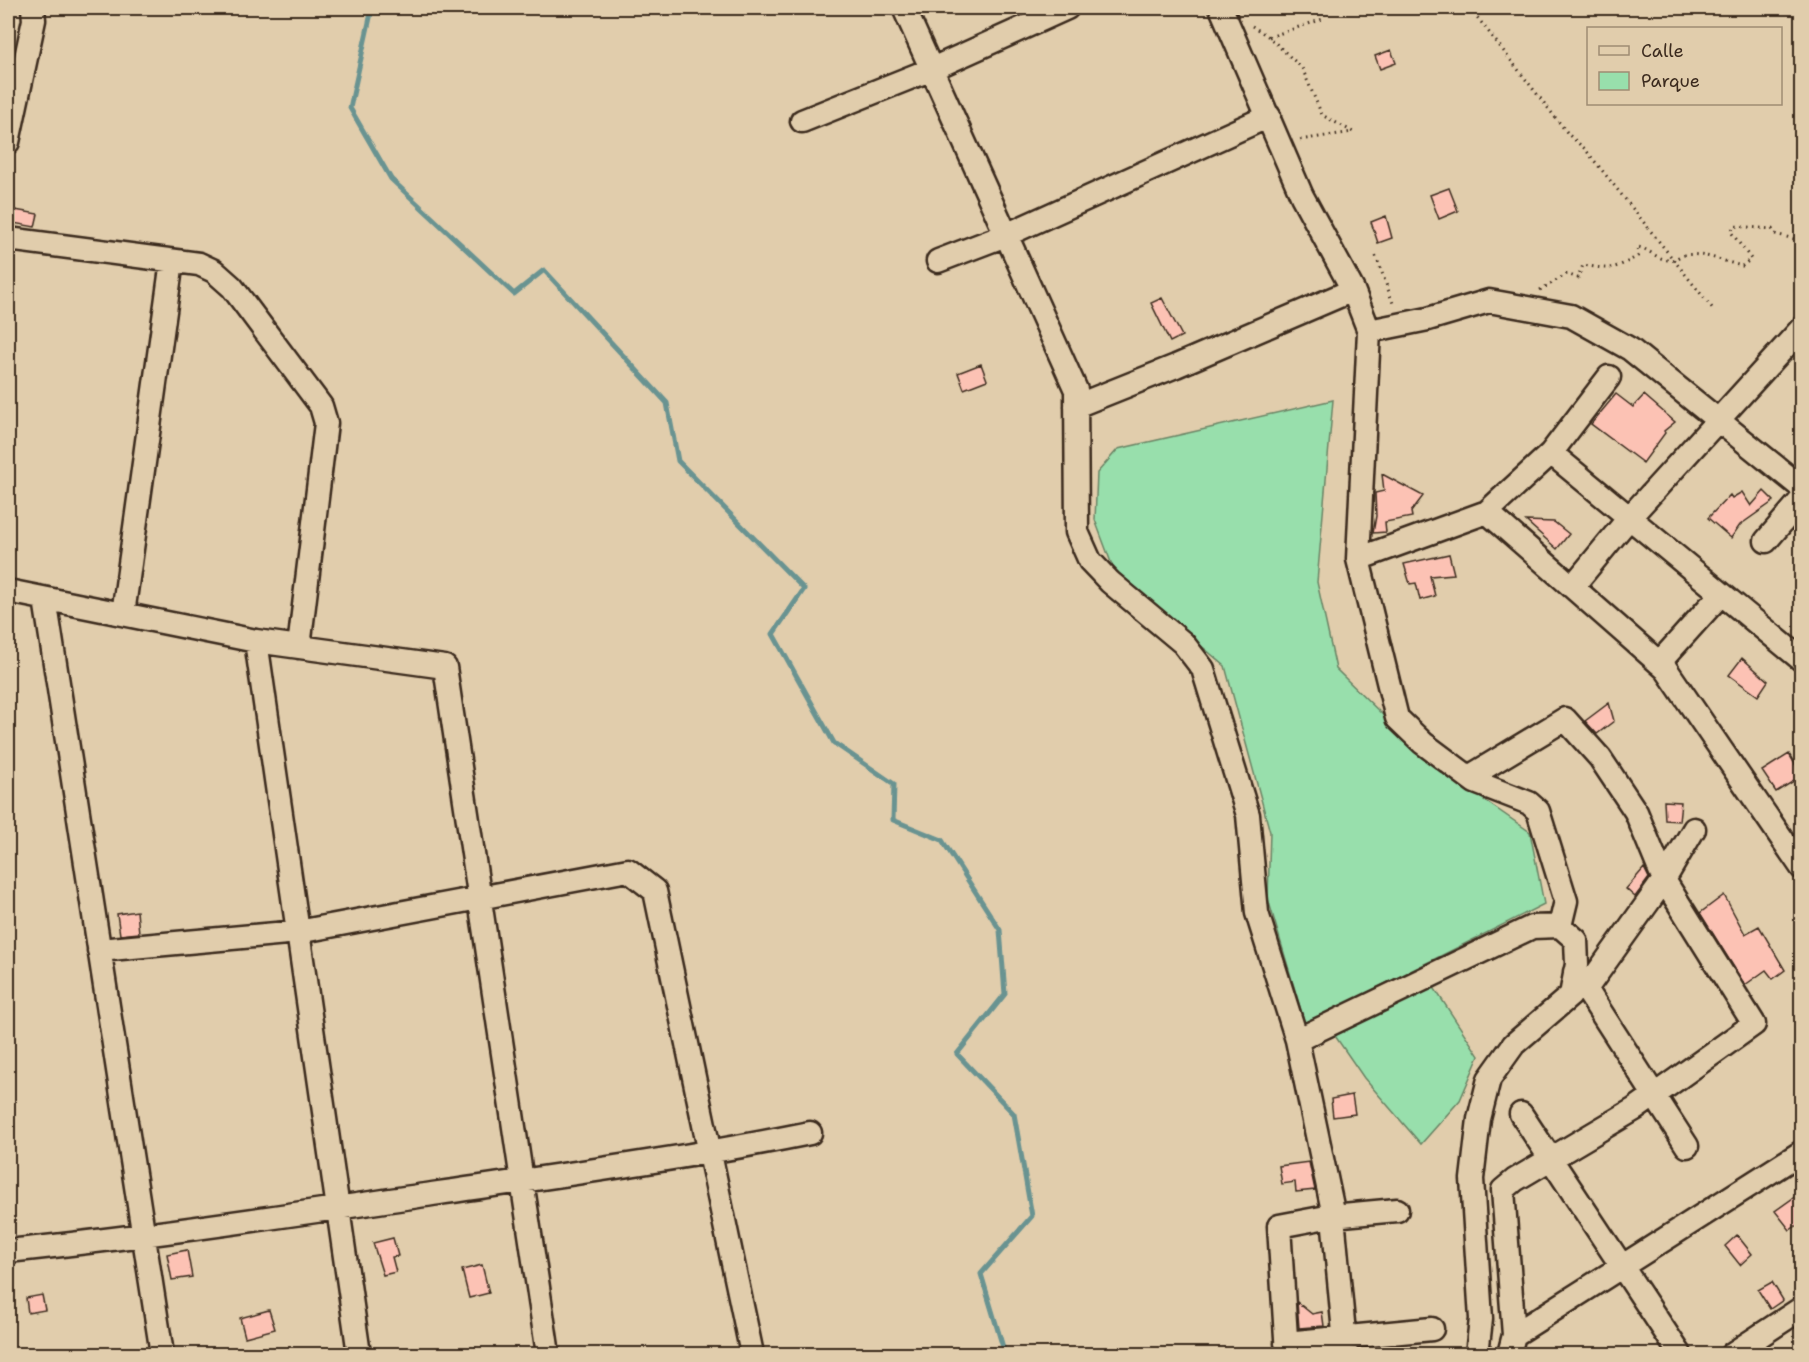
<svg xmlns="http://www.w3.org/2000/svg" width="1809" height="1362" font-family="'Shantell Sans',sans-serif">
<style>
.green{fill:#98dfac;stroke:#6a8465;stroke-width:1.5}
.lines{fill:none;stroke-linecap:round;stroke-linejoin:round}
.stream{stroke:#699391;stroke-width:5}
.building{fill:#fcc2b4;stroke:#3b2a1e;stroke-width:1.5}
.minor-casing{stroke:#3b2a1e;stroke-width:27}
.path{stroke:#3b2a1e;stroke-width:3;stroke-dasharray:1.5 4.5;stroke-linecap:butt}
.minor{stroke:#e1cdac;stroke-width:22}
</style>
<rect width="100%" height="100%" fill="#e1cdac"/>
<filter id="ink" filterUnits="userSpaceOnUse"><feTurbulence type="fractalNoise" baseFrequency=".0167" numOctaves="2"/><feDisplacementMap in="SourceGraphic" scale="12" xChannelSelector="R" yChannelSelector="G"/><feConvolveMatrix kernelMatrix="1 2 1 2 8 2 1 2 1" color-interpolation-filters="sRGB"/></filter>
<g filter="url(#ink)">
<path class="green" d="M 1333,400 L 1317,582 L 1336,669 L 1435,766 L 1530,832 L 1544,904 L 1305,1024 L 1268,899 L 1270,832 L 1225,666 L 1115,573 L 1095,520 L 1097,473 L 1118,449 Z
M 1433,986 L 1479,1056 L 1460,1100 L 1421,1144 L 1364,1078 L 1331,1030 Z"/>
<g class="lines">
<path class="stream" d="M 363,8 L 371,13 L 350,108 L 391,179 L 514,294 L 544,270 L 667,403 L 678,461 L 804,589 L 773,634 L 834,743 L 894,784 L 893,820 L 942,840 L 1000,930 L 1005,994 L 957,1054 L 1014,1114 L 1032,1216 L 981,1274 L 1005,1354"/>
</g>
<path class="building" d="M 1391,50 L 1396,63 L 1380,69 L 1375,56 Z
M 1449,188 L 1458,211 L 1439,219 L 1430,195 Z
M 15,210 L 38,214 L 35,227 L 13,223 Z
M 1386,216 L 1392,238 L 1378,243 L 1371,222 Z
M 1162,298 L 1182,336 L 1170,342 L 1151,303 Z
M 981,364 L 987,380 L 964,389 L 958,373 Z
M 1616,394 L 1633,407 L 1644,395 L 1675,422 L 1664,431 L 1665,433 L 1643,463 L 1591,424 Z
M 1382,474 L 1423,496 L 1411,512 L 1412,517 L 1385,522 L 1386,532 L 1373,533 L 1376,516 L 1375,493 L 1384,491 Z
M 1764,491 L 1774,501 L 1740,525 L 1731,538 L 1708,518 L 1730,495 L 1732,498 L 1742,492 L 1751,506 Z
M 1526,521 L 1554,522 L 1569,534 L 1557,549 Z
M 1449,554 L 1454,574 L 1430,576 L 1435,596 L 1420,600 L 1416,583 L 1410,584 L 1404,564 Z
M 1742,658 L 1768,681 L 1758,696 L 1729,675 Z
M 1609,703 L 1614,721 L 1597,734 L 1585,721 Z
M 1789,754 L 1802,776 L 1776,792 L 1762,771 Z
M 1664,801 L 1681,802 L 1679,821 L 1665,820 Z
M 1644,868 L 1649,878 L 1635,897 L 1626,889 Z
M 1724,895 L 1745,934 L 1759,926 L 1785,970 L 1773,979 L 1766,970 L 1745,985 L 1700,913 Z
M 137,911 L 139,933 L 120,935 L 117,914 Z
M 1352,1095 L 1355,1114 L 1333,1117 L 1331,1099 Z
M 1309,1162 L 1315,1190 L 1296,1192 L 1295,1182 L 1282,1184 L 1279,1166 Z
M 1796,1196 L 1802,1203 L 1802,1222 L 1790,1230 L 1775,1211 Z
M 1737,1235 L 1752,1254 L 1740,1265 L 1725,1246 Z
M 393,1238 L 398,1256 L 392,1257 L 396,1272 L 383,1275 L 373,1243 Z
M 187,1250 L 192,1277 L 172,1280 L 167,1254 Z
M 482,1265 L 489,1293 L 469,1298 L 462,1270 Z
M 1772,1282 L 1783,1300 L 1770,1309 L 1758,1290 Z
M 42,1295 L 45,1310 L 28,1313 L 26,1298 Z
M 1297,1302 L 1312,1314 L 1322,1312 L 1324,1326 L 1299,1328 Z
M 269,1310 L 275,1329 L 245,1337 L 240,1318 Z"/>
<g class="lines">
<g class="minor-casing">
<path id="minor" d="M 904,8 L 1076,390 L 1077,532 L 1090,561 L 1110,582 L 1183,643 L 1203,669 L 1248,815 L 1257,913 L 1297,1040 L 1332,1206 L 1346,1354
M 1221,8 L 1302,196 L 1353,290 L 1369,331 L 1358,559 L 1397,718 L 1423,743 L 1475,782 L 1529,803 L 1538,811 L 1566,901 L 1560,926
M 802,121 L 932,69 L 1067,8
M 8,142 L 34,20 L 33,8
M 8,239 L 199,264 L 214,271 L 232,287 L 321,406 L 326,423 L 299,647
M 938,261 L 1006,235 L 1269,116
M 1369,331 L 1428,319 L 1489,301 L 1571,316 L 1630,349 L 1802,488
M 1076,406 L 1176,366 L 1353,290
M 1551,453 L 1802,660
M 1487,512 L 1666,669 L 1802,868
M 1766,541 L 1802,499
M 1358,559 L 1487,512 L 1551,453 L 1609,377
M 1573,586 L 1629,518 L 1802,328
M 8,591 L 256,641 L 445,667 L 548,1354
M 45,599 L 162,1354
M 123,614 L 172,261
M 256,641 L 359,1354
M 1659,663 L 1721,594
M 1469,777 L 1565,719 L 1600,758 L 1636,812 L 1664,880 L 1754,1024 L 1635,1109 L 1515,1180 L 1503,1190 L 1514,1335
M 99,950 L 298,932 L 628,870 L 655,891 L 752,1354
M 1575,972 L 1687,1146
M 1586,989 L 1664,880 L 1694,829
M 1297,1040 L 1532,927 L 1560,926 L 1576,940 L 1577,964 L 1571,995 L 1514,1044 L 1489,1079 L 1479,1119 L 1472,1179 L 1481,1319 L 1477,1354
M 1521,1114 L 1680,1354
M 8,1251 C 152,1236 295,1214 439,1193 C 563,1175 687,1158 810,1133
M 1286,1343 L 1432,1329
M 1287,1354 L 1279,1226 L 1332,1216 L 1397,1210
M 1509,1354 L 1514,1335 L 1802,1152
M 1732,1354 L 1802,1308"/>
</g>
<path class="path" d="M 1470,8 L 1569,135 L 1585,149 L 1713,309
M 1252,26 L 1269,37 L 1302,68 L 1322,115 L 1353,132 L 1299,140
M 1269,37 L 1323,19
M 1376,256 L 1394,306
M 1540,290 L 1567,274 L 1578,278 L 1583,265 C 1611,270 1613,270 1638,256 L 1637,247 C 1649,248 1657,261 1672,260 C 1676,259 1681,255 1685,255 C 1703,252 1725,262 1742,266 L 1751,259 L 1731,232 L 1734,226 L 1772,229 L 1775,234 L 1802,241"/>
<use href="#minor" class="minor"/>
</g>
</g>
<rect width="1809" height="1362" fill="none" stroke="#e1cdac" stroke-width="30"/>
<rect x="15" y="15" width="1779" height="1332" fill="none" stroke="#3b2a1e" stroke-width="2" filter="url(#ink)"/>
<rect x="1587" y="27" width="195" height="78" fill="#e1cdac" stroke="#9f8c73" stroke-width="1.5"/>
<rect x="1599" y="46" width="30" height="9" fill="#e1cdac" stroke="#9f8c73" stroke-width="1.5"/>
<text x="1641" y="57" font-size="18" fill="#3b2a1e">Calle</text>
<rect x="1599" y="72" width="30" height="18" fill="#98dfac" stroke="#9f8c73" stroke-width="1.5"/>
<text x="1641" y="87" font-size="18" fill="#3b2a1e">Parque</text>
</svg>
